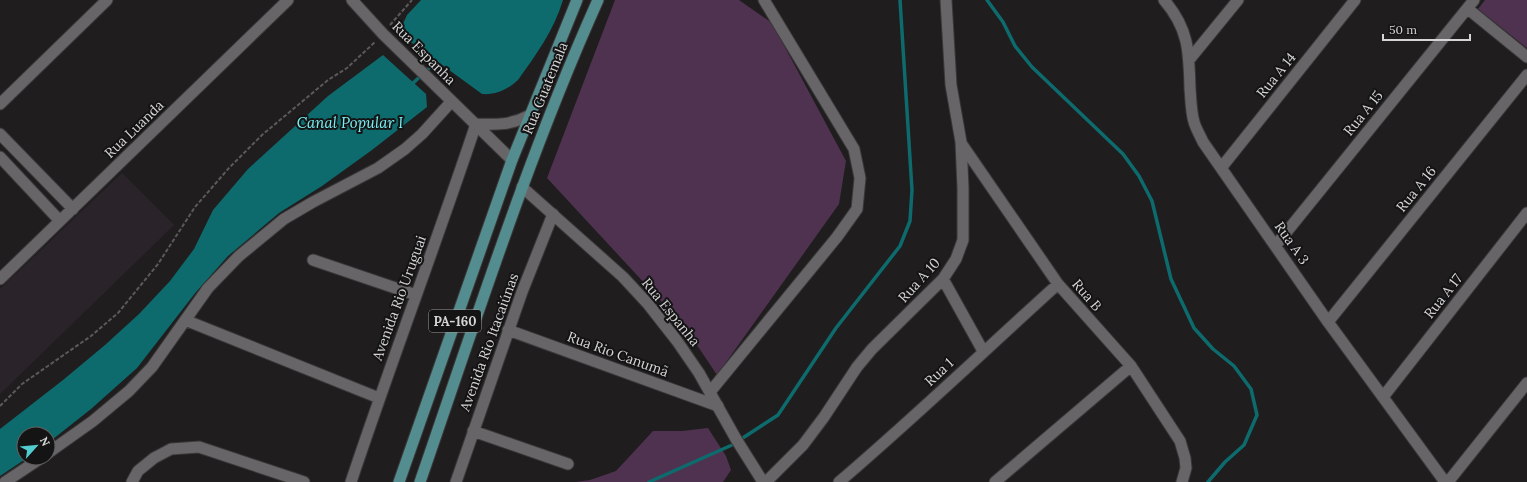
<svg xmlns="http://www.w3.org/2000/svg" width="1527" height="482" font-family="Lora,serif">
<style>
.built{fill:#2a242a}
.green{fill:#4f324f}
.water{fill:#0e6b6d}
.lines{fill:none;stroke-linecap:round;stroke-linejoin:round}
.stream{stroke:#0e6b6d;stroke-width:3.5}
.minor-casing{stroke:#3a3839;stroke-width:13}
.tertiary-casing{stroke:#3a3839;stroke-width:13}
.primary-casing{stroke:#3a3839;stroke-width:13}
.path{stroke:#5b595a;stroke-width:2;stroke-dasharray:4 2;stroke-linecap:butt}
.minor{stroke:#676567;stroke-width:11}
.tertiary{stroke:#676567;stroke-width:11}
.primary{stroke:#548d8f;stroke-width:11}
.labels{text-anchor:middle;stroke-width:4;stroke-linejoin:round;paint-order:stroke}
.shield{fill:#151415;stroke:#9c9b9c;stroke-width:1}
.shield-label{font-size:13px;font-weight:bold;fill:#d6d5d6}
.street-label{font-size:14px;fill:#d6d5d6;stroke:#151415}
.water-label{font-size:15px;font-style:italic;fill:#79f1f4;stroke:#151415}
</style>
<rect width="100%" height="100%" fill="#1f1d1e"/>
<path class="built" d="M 122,173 L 174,225 L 0,394 L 0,289 Z"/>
<path class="green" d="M 615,0 L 739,0 L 772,23 L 846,161 L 839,204 L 717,375 L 685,327 L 547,178 Z
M 1485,0 L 1527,0 L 1527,48 L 1478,9 Z
M 708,428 L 726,456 L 731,470 L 723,482 L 576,482 L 590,480 L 616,471 L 653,431 L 682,431 Z"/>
<path class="water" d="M 421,0 L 563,0 C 554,30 536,55 518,80 C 507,90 496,95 482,94 L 408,40 L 401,28 L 407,15 Z
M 383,55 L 426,94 L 427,107 L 372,150 L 322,186 L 279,213 L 228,256 L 196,292 L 137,368 L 91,409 L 48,443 L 48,434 L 24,434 L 24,458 L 27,458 L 0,476 L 0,429 L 63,380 L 105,345 L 139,314 L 170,281 L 194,249 L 213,210 L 248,169 L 328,96 Z"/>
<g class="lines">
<path class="stream" d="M 987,0 L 1003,22 L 1015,46 L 1032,67 L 1123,154 L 1139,176 L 1152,201 L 1171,279 L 1194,328 L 1213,349 L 1234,366 L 1251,389 L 1257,415 L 1244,445 L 1225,462 L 1208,482
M 411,85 L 440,58
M 649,482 L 732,445 L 778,415 L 836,328 L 900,246 L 910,221 L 912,190 L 900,0"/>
<g class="minor-casing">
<path id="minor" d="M 1164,0 C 1189,29 1189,52 1190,89 C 1191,100 1191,112 1194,122 C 1196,129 1200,135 1203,142 L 1328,322 L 1445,482
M 1468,9 L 1527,57
M 1189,60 L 1238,0
M 0,104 L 107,0
M 0,134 L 73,209
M 961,143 L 1058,284 L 1131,366 L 1180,441 L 1185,458 L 1186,468 L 1182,482
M 0,157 L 60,221
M 1221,168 L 1355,0
M 1276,245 L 1474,0
M 313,260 L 416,295
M 0,279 L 288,0
M 943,279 L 983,351
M 185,320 L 379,398
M 1328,322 L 1527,75
M 508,330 L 718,406
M 710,392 L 837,237 L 857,209 L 860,178 L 854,149 L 764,0
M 1383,397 L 1527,213
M 473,431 L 568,464
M 48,453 L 93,421 L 129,391 L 152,367 L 208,288 L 239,256 L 284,219 L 313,202 L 378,168 L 405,149 L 422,134 L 451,102
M 5,482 L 41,458
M 132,482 L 138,471 L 154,458 L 171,449 L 199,447 L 304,482
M 351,482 C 391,362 436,244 476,124
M 456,482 L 522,292 L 553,214
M 766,482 L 803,445 L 824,417 L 857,367 L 872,349 L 943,279 L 956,259 L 963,240 L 963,188 L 961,142 L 951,85 L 946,0
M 839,482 C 914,418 985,350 1058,284
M 995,482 L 1131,366
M 1448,482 L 1527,383"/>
</g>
<g class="tertiary-casing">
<path id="tertiary" d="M 352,0 L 383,34 L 512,160
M 476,124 C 496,125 512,125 530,115
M 522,187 L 623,277 L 648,304 L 677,341 L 699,373 L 736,439 L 763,482"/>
</g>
<g class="primary-casing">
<path id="primary" d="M 399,482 L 512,160 L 577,0
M 420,482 C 476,320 528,156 598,0"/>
</g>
<path class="path" d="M 390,25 L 412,0
M 0,406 L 22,384 L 91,336 L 118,313 L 158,264 L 195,207 L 229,168 L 262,135 L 328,80 L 347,68 L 375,42"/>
<use href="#minor" class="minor"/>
<use href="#tertiary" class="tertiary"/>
<use href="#primary" class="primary"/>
</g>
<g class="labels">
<rect class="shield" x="429" y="310" width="52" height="22" rx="3"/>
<g class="shield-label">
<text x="455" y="326">PA-160</text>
</g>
<g class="street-label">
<text transform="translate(424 53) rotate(45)" y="5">Rua Espanha</text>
<text transform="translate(1276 75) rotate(-51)" y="5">Rua A 14</text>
<text transform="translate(545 88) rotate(-68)" y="5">Rua Guatemala</text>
<text transform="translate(1363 113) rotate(-51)" y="5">Rua A 15</text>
<text transform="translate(134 129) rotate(-44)" y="5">Rua Luanda</text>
<text transform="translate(1416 189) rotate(-51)" y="5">Rua A 16</text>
<text transform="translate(1292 243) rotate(55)" y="5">Rua A 3</text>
<text transform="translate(919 280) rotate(-48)" y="5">Rua A 10</text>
<text transform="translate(1087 295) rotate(49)" y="5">Rua B</text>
<text transform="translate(1443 296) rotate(-52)" y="5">Rua A 17</text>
<text transform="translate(399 298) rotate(-70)" y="5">Avenida Rio Uruguai</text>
<text transform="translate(671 312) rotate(51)" y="5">Rua Espanha</text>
<text transform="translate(489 342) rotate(-70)" y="5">Avenida Rio Itacaiúnas</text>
<text transform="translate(618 354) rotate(20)" y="5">Rua Rio Canumã</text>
<text transform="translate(939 372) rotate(-43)" y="5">Rua 1</text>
</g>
<g class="water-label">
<text x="350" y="128">Canal Popular I</text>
</g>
</g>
<g transform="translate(36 446) rotate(63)"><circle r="19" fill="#151415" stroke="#626162"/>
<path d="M0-3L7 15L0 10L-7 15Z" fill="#52cdcf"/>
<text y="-6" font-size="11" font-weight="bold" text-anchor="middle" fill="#d6d5d6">N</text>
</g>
<path d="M1383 34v6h87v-6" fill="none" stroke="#d6d5d6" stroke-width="2"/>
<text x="1389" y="34" font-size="12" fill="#d6d5d6" stroke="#151415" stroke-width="3" paint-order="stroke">50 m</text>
</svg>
